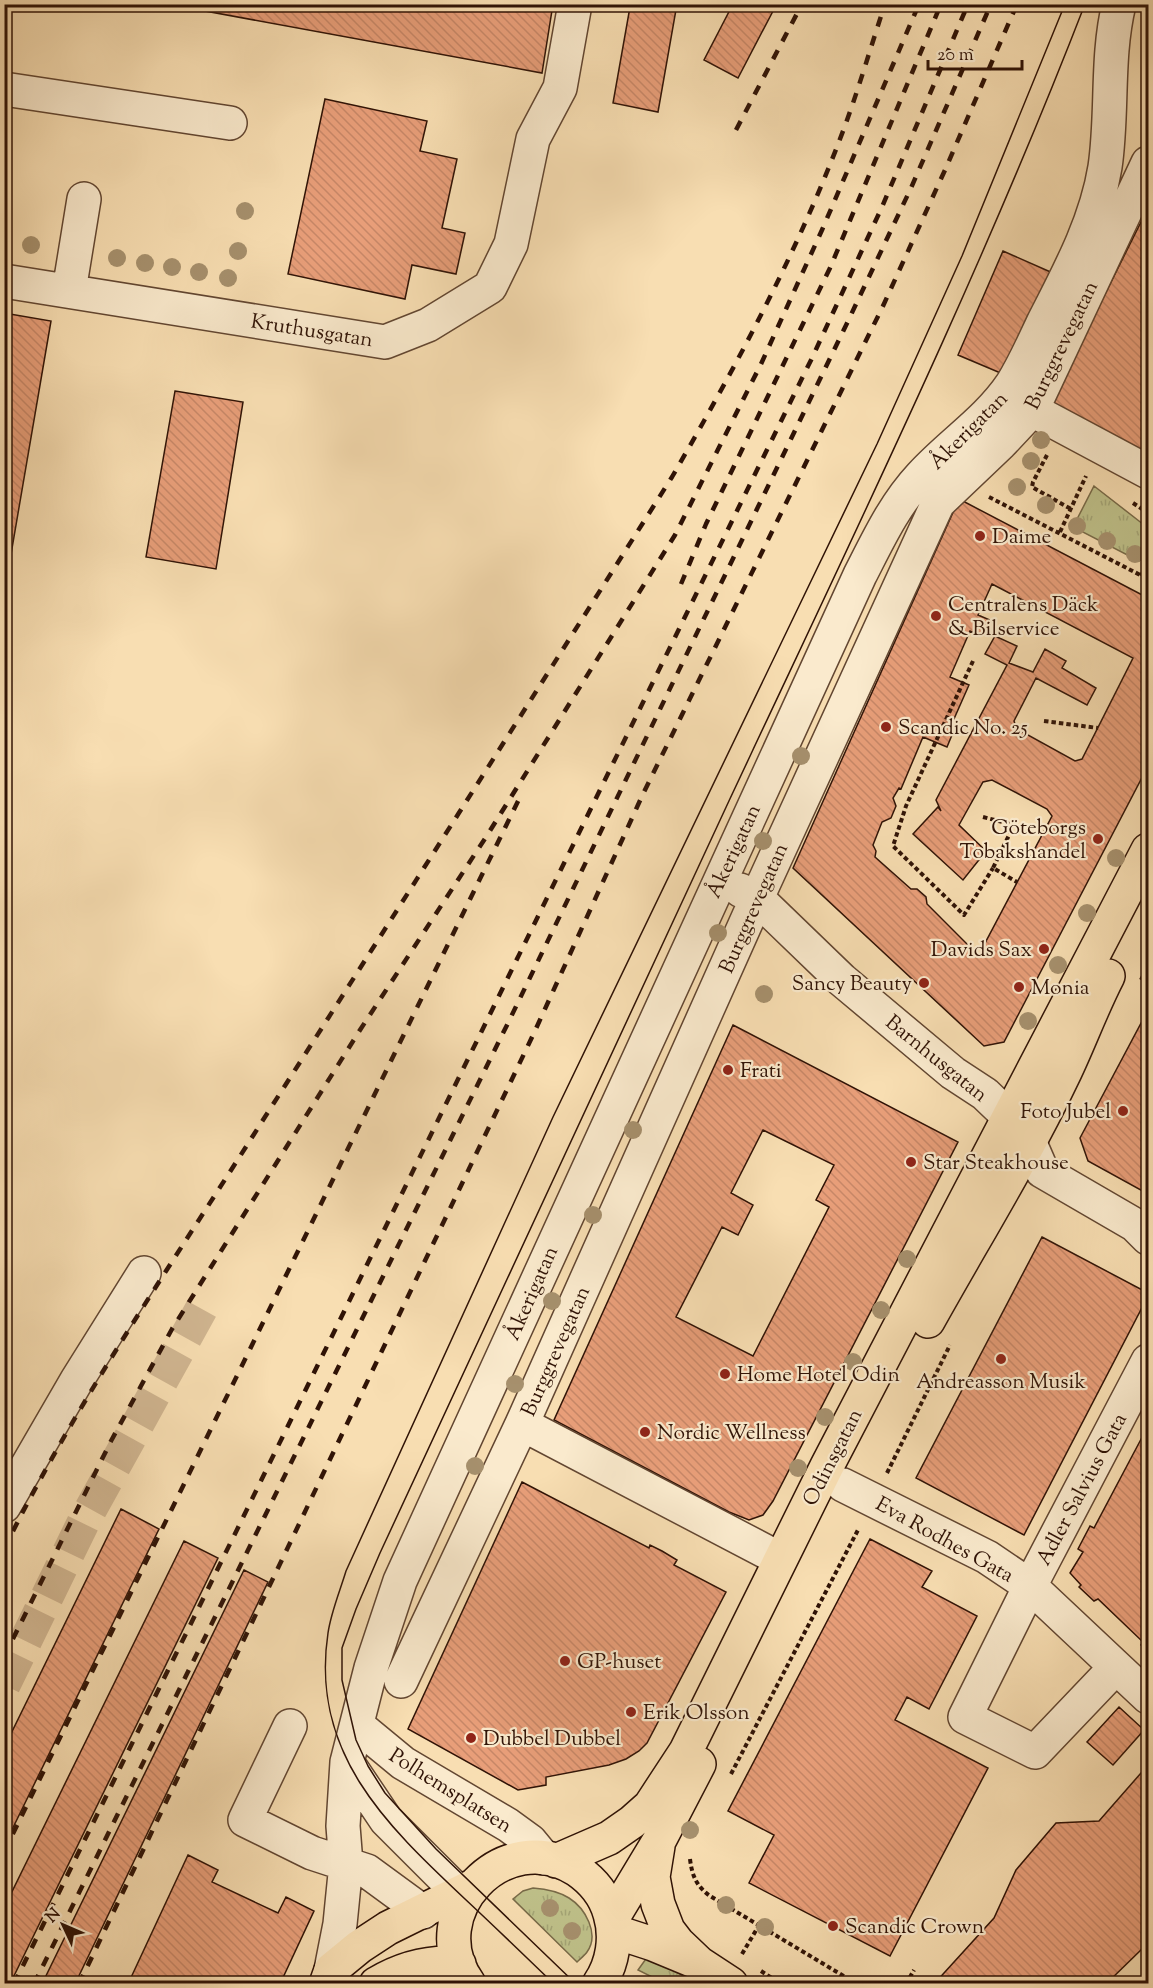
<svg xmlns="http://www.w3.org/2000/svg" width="1153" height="1988" font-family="'Sorts Mill Goudy',serif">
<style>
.grass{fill:url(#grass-tufts);stroke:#786a48;stroke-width:1.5}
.building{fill:url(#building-back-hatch);stroke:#301306;stroke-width:1.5;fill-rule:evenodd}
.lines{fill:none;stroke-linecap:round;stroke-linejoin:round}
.minor-tunnel{stroke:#d0b590;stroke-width:33;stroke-dasharray:33 16;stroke-linecap:butt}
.minor-casing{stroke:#624631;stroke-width:36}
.major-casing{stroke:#301306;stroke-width:36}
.path{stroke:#301306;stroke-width:4;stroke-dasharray:4.5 3;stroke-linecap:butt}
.minor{stroke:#faeacd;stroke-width:33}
.major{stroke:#f8deb2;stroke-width:33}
.tram{stroke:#301306;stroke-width:1.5}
.rail{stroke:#301306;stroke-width:4.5;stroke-dasharray:10 10;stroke-linecap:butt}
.tree{fill:#a6906d}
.poi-dot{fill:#8f2418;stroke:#faeacd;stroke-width:2}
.labels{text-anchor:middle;stroke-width:4.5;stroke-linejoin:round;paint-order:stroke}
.street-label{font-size:21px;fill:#301306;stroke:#faeacd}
.poi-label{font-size:21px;fill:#301306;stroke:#faeacd;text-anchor:start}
</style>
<defs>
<pattern id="grass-tufts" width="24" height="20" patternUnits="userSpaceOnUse" patternTransform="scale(1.5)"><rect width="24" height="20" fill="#bfc18a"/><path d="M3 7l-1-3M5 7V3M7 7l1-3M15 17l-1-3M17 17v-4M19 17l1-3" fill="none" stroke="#a4a576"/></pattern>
<pattern id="building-back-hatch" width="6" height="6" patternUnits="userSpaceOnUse" patternTransform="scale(1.5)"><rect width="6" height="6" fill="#e89e79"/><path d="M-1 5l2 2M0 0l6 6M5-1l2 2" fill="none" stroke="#c78767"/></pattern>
</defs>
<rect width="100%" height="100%" fill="#f8deb2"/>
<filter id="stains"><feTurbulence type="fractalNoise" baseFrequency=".00333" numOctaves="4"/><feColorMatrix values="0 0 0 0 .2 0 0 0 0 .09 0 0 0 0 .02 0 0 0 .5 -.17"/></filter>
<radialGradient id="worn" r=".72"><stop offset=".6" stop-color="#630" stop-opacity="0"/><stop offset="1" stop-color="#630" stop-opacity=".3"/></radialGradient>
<path class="grass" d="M 1094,486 L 1148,528 L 1148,544 L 1139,561 L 1073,527 Z
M 533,1888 C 546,1889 558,1891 569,1898 C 585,1908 600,1934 587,1952 C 585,1955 580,1959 577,1962 L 513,1899 L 523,1891 Z
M 648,1956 L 696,1983 L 664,1983 L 638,1970 Z"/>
<path class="building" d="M 167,4 L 553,4 L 542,73 Z
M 616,4 L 677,4 L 658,112 L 613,103 L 630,7 Z
M 733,4 L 761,4 L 773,11 L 738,78 L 704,60 Z
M 325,99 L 427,121 L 420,151 L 457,159 L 442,228 L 465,233 L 456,274 L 412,265 L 405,299 L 288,274 Z
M 1148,208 L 1148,459 L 1048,408 Z
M 1003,251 L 1055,274 L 1010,377 L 958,355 Z
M 4,313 L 51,321 L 4,595 Z
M 175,391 L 243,402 L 216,569 L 146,557 Z
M 959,499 L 1148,598 L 1148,766 L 1004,1042 L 984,1046 L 793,868 ZM 992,584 L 1133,658 L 1082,759 L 1075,761 L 1017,729 L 1014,721 L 1036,678 L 1087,705 L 1096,688 L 1062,668 L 1066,661 L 1045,649 L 1033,672 L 1009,663 L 1017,646 L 995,636 L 985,654 L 1007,665 L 936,800 L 941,811 L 938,807 L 913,834 L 963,880 L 986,851 L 959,825 L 983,782 L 992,780 L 1047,809 L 1052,816 L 983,947 L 984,953 L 975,956 L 974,951 L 927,904 L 926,897 L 917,889 L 911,889 L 875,857 L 876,851 L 873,845 L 882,822 L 891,818 L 896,806 L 893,798 L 899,788 L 901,789 L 923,737 L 947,747 L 954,730 L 950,728 L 969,685 L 950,677 L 970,631 L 981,636 L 990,620 L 978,615 Z
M 1148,1010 L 1148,1194 L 1088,1161 L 1080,1138 Z
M 733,1025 L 958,1142 L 773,1501 L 763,1515 L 749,1520 L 729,1512 L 554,1420 ZM 763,1130 L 834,1165 L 816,1200 L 829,1207 L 753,1356 L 676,1317 L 722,1227 L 738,1235 L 753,1205 L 731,1193 Z
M 1042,1237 L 1148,1293 L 1148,1296 L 1024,1535 L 916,1478 Z
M 1148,1426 L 1148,1550 L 1145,1556 L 1148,1564 L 1147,1567 L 1148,1569 L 1148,1652 L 1141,1645 L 1143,1642 L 1098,1599 L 1094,1601 L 1079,1587 L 1081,1585 L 1070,1573 L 1083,1552 L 1078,1549 L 1090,1526 L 1094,1528 Z
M 522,1482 L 649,1548 L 650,1545 L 662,1551 L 677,1560 L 674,1565 L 726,1592 L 647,1743 L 639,1751 L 626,1759 L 609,1765 L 546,1777 L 546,1785 L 518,1790 L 408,1729 Z
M 121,1509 L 159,1529 L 4,1846 L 4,1748 Z
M 870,1539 L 932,1571 L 922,1587 L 977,1616 L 929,1709 L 907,1697 L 895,1720 L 988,1768 L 890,1956 L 749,1883 L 774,1835 L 728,1811 Z
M 184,1541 L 218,1558 L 10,1984 L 4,1984 L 4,1908 Z
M 244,1570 L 268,1582 L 75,1984 L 42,1984 Z
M 1119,1707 L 1144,1730 L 1113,1765 L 1087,1742 Z
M 1148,1765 L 1148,1942 L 1145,1946 L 1106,1984 L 934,1984 L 994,1918 L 1016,1870 L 1056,1823 L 1099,1821 Z
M 188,1855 L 218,1870 L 212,1882 L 278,1913 L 286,1897 L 314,1911 L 280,1984 L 128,1984 Z"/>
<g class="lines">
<path class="minor-tunnel" d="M 4,1685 L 83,1523 L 208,1297"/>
<g class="minor-casing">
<path id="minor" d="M 4,89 L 230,123
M 4,281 L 385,342 L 428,325 L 490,287 L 511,244 L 533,139 L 560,88 L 575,4
M 69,291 L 84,199
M 1032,410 L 1148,472
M 740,890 L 757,898 L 842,980 L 953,1073 L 985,1094 L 1009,1117 L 1029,1141 L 1042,1171 L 1135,1225 L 1148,1238
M 522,1424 L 780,1559
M 843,1485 L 987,1557 L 1030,1586 L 1148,1697
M 4,1506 L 77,1380 L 144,1273
M 1116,1667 L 1035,1752 L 965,1717 L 1030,1586 L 1148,1361
M 401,1681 L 522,1424 L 757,898 L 938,503 L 1001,443 L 1032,410 L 1148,163
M 358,1723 L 363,1730 L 403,1763 L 508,1825 L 530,1841 L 544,1858
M 290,1726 L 245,1820 L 312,1853 L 367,1871 L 423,1912
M 347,1762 L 386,1820 L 464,1898
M 331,1970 L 340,1924 L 346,1864 L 343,1826 L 347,1762 L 371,1668 L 400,1581 L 860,575 C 878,540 894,505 921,476 C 950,444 987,421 1012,384 C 1024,365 1033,344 1043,323 C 1068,274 1096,223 1105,167 C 1113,113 1106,58 1119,4"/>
</g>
<g class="major-casing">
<path id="major" d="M 928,1321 C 973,1240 1023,1160 1063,1076 C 1079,1043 1091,1009 1108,976
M 658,1846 L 653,1877 L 658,1904 L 668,1930 L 678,1943 L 699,1963
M 556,1861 L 609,1838 L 632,1822 L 650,1806 L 686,1751 L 827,1466 L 1148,850
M 612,1919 L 659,1841 L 699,1764
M 613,1931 L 653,1944 L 699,1963 L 731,1984
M 326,1984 L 331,1970 L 359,1947 L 388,1928 L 473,1886
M 376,1984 C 401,1969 430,1961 459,1964
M 469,1984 C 418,1913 505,1823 577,1870 C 593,1881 605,1896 610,1914 C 617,1937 613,1964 599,1984"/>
</g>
<path class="path" d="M 1047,455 L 1033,482 L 1032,487 L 1071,509
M 989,497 L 1148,579
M 1133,503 L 1148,513
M 1060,532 L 1086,476
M 1141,576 L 1148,562
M 973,661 L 906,806 L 893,846 L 964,915 L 993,868
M 1044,721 L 1098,728
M 983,817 L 1014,825 L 993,868 L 1017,882
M 1141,980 L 1148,966
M 887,1473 L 950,1345
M 731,1774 L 859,1528
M 690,1859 C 692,1875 696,1886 710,1896 L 857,1984
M 742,1954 L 758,1927
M 761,1971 L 781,1984
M 906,1984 L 914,1970"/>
<use href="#minor" class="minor"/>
<use href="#major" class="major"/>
<path class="tram" d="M 554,1984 C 524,1955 495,1927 465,1899 C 385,1824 310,1752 328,1633 C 331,1612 340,1591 346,1571 L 553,1117 L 877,444 L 962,256 L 1065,4
M 576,1984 L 436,1849 L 385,1793 L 368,1766 L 356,1740 L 342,1680 L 342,1648 L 356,1609 L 380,1553 C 503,1287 626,1020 751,754 C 867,507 986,260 1085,4"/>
<path class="rail" d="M 736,130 L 802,4
M 681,584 L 706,524 L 830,268 L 941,4
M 4,1549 C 78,1399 174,1261 263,1120 C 400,906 536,692 672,477 C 735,368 795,257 840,139 C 857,95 870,49 885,4
M 4,1657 L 111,1441 L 172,1329 L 360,1030 L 486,837 L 675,535 L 761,364 L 822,230 L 919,4
M 4,1852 L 522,793
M 14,1984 L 812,358 L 882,207 L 968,4
M 34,1984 L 508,1023 L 849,319 L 911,188 L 991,4
M 79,1984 L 534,1033 L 643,794 L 883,306 L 945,170 L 1017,4"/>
</g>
<g class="tree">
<circle cx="245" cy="211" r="9"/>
<circle cx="31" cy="245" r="9"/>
<circle cx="238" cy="251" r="9"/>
<circle cx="117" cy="258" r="9"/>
<circle cx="145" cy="263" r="9"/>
<circle cx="172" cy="267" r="9"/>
<circle cx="199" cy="272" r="9"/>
<circle cx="228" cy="278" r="9"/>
<circle cx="1041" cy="440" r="9"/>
<circle cx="1031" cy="461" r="9"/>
<circle cx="1017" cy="487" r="9"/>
<circle cx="1046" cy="505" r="9"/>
<circle cx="1077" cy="526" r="9"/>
<circle cx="1107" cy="541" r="9"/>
<circle cx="1135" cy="554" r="9"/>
<circle cx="801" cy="756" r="9"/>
<circle cx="763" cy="841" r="9"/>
<circle cx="1116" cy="858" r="9"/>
<circle cx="1087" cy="913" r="9"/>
<circle cx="718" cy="933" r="9"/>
<circle cx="1058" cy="965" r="9"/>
<circle cx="764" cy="994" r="9"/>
<circle cx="1028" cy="1021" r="9"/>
<circle cx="633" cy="1130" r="9"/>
<circle cx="593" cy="1215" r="9"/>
<circle cx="907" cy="1259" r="9"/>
<circle cx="552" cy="1301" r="9"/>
<circle cx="881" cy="1310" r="9"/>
<circle cx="853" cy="1362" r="9"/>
<circle cx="515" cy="1384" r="9"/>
<circle cx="825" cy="1417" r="9"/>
<circle cx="475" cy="1466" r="9"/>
<circle cx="798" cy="1468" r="9"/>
<circle cx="690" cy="1830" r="9"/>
<circle cx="726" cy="1905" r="9"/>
<circle cx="550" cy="1908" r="9"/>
<circle cx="765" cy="1927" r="9"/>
<circle cx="572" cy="1931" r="9"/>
</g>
<g class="poi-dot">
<circle cx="980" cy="536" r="6"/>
<circle cx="936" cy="616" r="6"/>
<circle cx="886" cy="727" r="6"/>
<circle cx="1098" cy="839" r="6"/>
<circle cx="1044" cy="949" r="6"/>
<circle cx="924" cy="983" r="6"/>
<circle cx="1019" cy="987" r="6"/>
<circle cx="728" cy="1070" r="6"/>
<circle cx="1123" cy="1111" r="6"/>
<circle cx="911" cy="1162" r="6"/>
<circle cx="1001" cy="1359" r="6"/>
<circle cx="725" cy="1374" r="6"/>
<circle cx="645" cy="1432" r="6"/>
<circle cx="565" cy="1661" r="6"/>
<circle cx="631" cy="1712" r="6"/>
<circle cx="471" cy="1738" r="6"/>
<circle cx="833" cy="1926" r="6"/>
</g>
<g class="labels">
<g class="street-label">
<text transform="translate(312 330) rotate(9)" y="7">Kruthusgatan</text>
<text transform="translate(1061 345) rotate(-64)" y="7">Burggrevegatan</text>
<text transform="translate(968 430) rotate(-45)" y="7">Åkerigatan</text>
<text transform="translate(733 851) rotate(-65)" y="7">Åkerigatan</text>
<text transform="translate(753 908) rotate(-66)" y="7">Burggrevegatan</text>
<text transform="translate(937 1058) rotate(39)" y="7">Barnhusgatan</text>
<text transform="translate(531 1293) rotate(-66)" y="7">Åkerigatan</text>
<text transform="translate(555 1351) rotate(-66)" y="7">Burggrevegatan</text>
<text transform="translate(832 1457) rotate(-63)" y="7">Odinsgatan</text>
<text transform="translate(1081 1489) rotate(-62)" y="7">Adler Salvius Gata</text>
<text transform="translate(945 1539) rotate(29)" y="7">Eva Rodhes Gata</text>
<text transform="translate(451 1790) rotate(32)" y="7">Polhemsplatsen</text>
</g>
<g class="poi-label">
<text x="992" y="543">Daime</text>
<text x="948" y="611">Centralens Däck<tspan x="948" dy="24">&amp; Bilservice</tspan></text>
<text x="898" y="734">Scandic No. 25</text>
<text x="1086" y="834" text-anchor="end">Göteborgs<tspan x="1086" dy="24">Tobakshandel</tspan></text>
<text x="1032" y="956" text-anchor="end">Davids Sax</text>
<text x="912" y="990" text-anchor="end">Sancy Beauty</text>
<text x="1031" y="994">Monia</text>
<text x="740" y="1077">Frati</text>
<text x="1111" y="1118" text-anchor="end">Foto Jubel</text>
<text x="923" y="1169">Star Steakhouse</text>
<text x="737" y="1381">Home Hotel Odin</text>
<text x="1001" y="1388" text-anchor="middle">Andreasson Musik</text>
<text x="657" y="1439">Nordic Wellness</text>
<text x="577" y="1668">GP-huset</text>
<text x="643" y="1719">Erik Olsson</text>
<text x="483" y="1745">Dubbel Dubbel</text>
<text x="845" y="1933">Scandic Crown</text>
</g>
</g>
<rect width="1153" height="1988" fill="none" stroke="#f8deb2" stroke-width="24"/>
<rect x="6" y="6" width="1141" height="1976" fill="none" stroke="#301306" stroke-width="3"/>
<rect x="12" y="12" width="1129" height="1964" fill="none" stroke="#301306" stroke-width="1.5"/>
<g transform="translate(63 1925) rotate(314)" stroke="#faeacd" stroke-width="4.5" paint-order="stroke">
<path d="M0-4.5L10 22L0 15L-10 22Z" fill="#301306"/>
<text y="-9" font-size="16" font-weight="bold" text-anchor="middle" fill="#301306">N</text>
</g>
<path d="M928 60v9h94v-9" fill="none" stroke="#301306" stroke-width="3"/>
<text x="937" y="60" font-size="18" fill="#301306" stroke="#faeacd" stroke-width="4.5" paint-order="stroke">20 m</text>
<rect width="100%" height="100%" filter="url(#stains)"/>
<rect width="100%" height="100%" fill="url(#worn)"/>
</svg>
